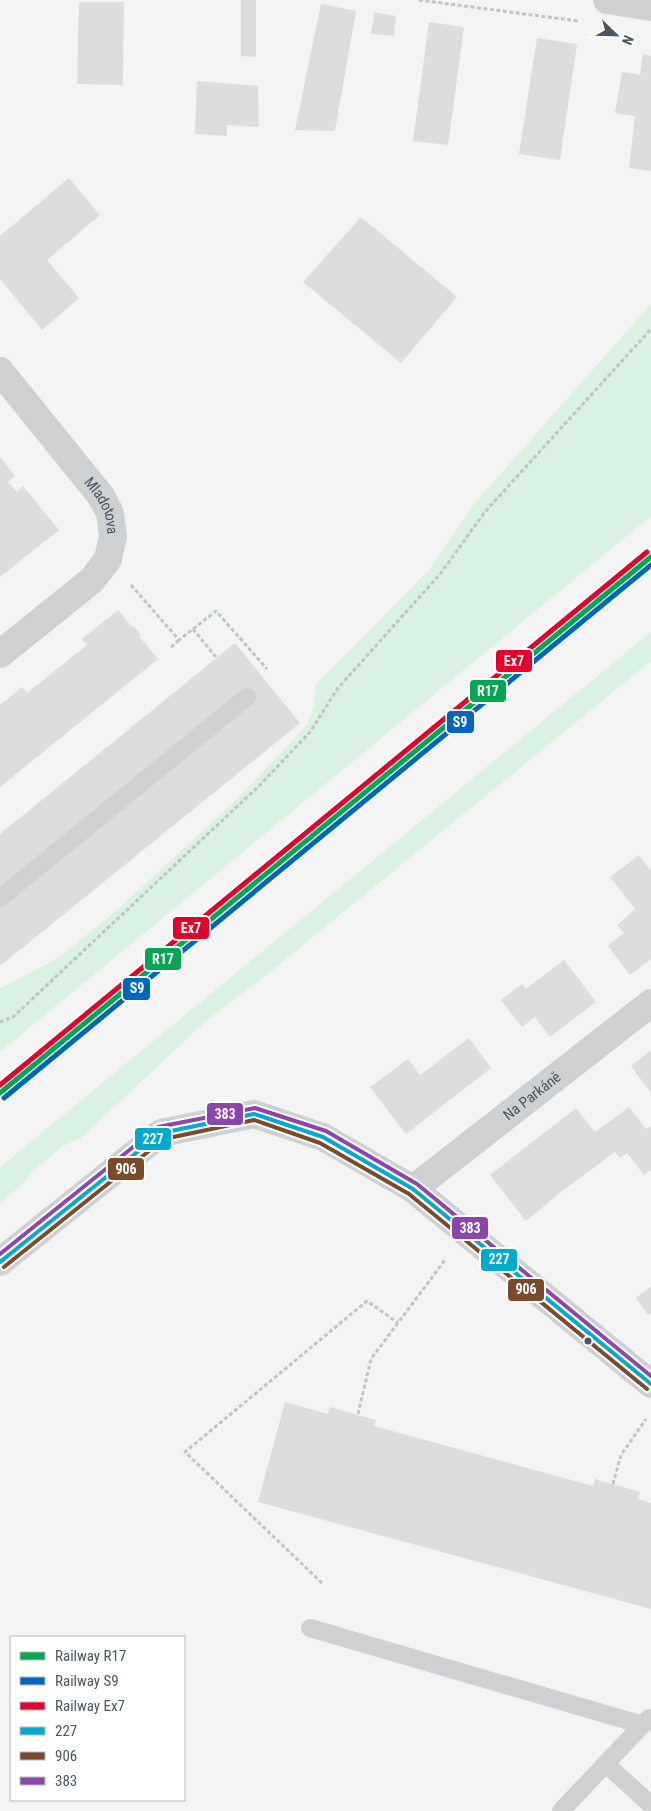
<svg xmlns="http://www.w3.org/2000/svg" width="651" height="1811" font-family="'Roboto Condensed',sans-serif">
<style>
.green{fill:#d9f2e3}
.building{fill:#ddddde}
.lines{fill:none;stroke-linecap:round;stroke-linejoin:round}
.path{stroke:#bcc7c4;stroke-width:3;stroke-dasharray:4 2.5;stroke-linecap:butt}
.service{stroke:#ced0d2;stroke-width:18}
.minor{stroke:#ced0d2;stroke-width:28}
.tertiary{stroke:#ced0d2;stroke-width:28}
.bus-1-casing{stroke:#fff;stroke-width:8}
.bus-2-casing{stroke:#fff;stroke-width:8}
.bus-3-casing{stroke:#fff;stroke-width:8}
.bus-1{stroke:#00a9ce;stroke-width:4}
.bus-2{stroke:#7a4b2a;stroke-width:4}
.bus-3{stroke:#8e44ad;stroke-width:4}
.rail-1-casing{stroke:#fff;stroke-width:9}
.rail-2-casing{stroke:#fff;stroke-width:9}
.rail-3-casing{stroke:#fff;stroke-width:9}
.rail-1{stroke:#00a651;stroke-width:5}
.rail-2{stroke:#0065bd;stroke-width:5}
.rail-3{stroke:#e4002b;stroke-width:5}
.bus-dot{fill:#4a5661;stroke:#fff;stroke-width:2}
.labels{text-anchor:middle;stroke-width:4;stroke-linejoin:round;paint-order:stroke}
.street-label{font-size:15px;fill:#4a5661;stroke:#fff}
.line-badge{stroke:#fff;stroke-width:2}
.badge-label{font-size:14px;text-anchor:middle;font-weight:bold;fill:#fff}
</style>
<rect width="100%" height="100%" fill="#f4f4f4"/>
<path class="green" d="M 651,304 L 651,516 L 0,1052 L 0,989 L 61,956 L 118,909 L 237,799 L 307,725 L 314,707 L 316,684 L 429,570 L 474,504 Z
M 651,632 L 651,661 L 270,972 L 206,1021 L 81,1138 L 63,1146 L 34,1170 L 23,1184 L 0,1203 L 0,1167 Z"/>
<path class="building" d="M 241,0 L 256,0 L 256,57 L 241,56 Z
M 79,2 L 124,2 L 123,85 L 77,84 Z
M 321,4 L 356,11 L 335,131 L 295,130 Z
M 374,12 L 396,16 L 394,36 L 371,34 Z
M 429,22 L 464,27 L 448,145 L 413,141 Z
M 537,38 L 577,44 L 560,160 L 519,154 Z
M 643,54 L 651,56 L 651,171 L 629,168 L 635,116 L 615,113 L 622,72 L 640,75 Z
M 197,81 L 258,86 L 259,127 L 227,125 L 227,136 L 195,134 Z
M 69,178 L 100,215 L 47,260 L 79,298 L 42,330 L 0,279 L 0,236 Z
M 361,217 L 457,297 L 401,363 L 303,282 Z
M 0,457 L 15,476 L 8,482 L 17,492 L 23,486 L 59,530 L 0,577 Z
M 118,610 L 132,627 L 133,625 L 141,635 L 139,636 L 158,659 L 0,787 L 0,705 L 22,687 L 27,693 L 87,645 L 82,639 Z
M 235,643 L 300,723 L 0,966 L 0,834 Z
M 639,855 L 651,871 L 651,959 L 630,975 L 608,946 L 624,933 L 617,925 L 635,909 L 610,877 Z
M 564,960 L 596,1002 L 550,1037 L 535,1017 L 522,1027 L 501,1000 L 522,984 L 526,989 Z
M 469,1038 L 491,1068 L 406,1134 L 370,1087 L 408,1059 L 420,1075 Z
M 651,1050 L 651,1093 L 631,1066 Z
M 629,1107 L 646,1129 L 651,1126 L 651,1170 L 644,1175 L 627,1153 L 620,1158 L 615,1152 L 566,1188 L 526,1221 L 490,1175 L 576,1108 L 595,1132 Z
M 651,1286 L 651,1313 L 648,1315 L 636,1298 Z
M 285,1402 L 328,1414 L 330,1407 L 376,1420 L 374,1426 L 593,1486 L 595,1479 L 640,1492 L 638,1499 L 651,1503 L 651,1609 L 258,1502 Z"/>
<g class="lines">
<path class="path" d="M 419,0 L 578,21
M 131,585 L 179,640 L 216,611 L 267,669
M 193,629 L 216,657
M 171,647 L 179,640
M 0,1022 L 13,1017 L 259,786 L 310,732 L 338,688 L 441,573 L 484,513 L 651,329
M 358,1414 L 371,1359 L 445,1260
M 613,1484 L 621,1455 L 646,1419
M 322,1583 L 185,1452 L 367,1301 L 398,1323"/>
<path class="service" d="M 0,898 L 247,697
M 310,1628 L 643,1725
M 606,1764 L 651,1805
M 561,1811 L 649,1718"/>
<g class="minor">
<path d="M 607,0 L 651,7"/>
<path id="s1" d="M 0,371 L 101,496 L 110,513 L 113,536 L 108,559 L 92,580 L 0,654"/>
<path id="s2" d="M 413,1189 L 651,1003"/>
</g>
<path class="tertiary" d="M 0,1262 L 161,1133 L 254,1114 L 323,1137 L 413,1189 L 651,1384"/>
<g class="bus-1-casing">
<path id="bus-1" d="M 0,1262 L 161,1133 L 254,1114 L 323,1137 L 413,1189 L 651,1384"/>
</g>
<g class="bus-2-casing">
<path id="bus-2" d="M 4,1267 L 164,1139 L 254,1120 L 320,1143 L 409,1194 L 647,1389"/>
</g>
<g class="bus-3-casing">
<path id="bus-3" d="M 0,1254 L 158,1127 L 255,1108 L 326,1131 L 417,1184 L 651,1376"/>
</g>
<use href="#bus-1" class="bus-1"/>
<use href="#bus-2" class="bus-2"/>
<use href="#bus-3" class="bus-3"/>
<g class="rail-1-casing">
<path id="rail-1" d="M 0,1093 L 651,557"/>
</g>
<g class="rail-2-casing">
<path id="rail-2" d="M 4,1098 L 651,565"/>
</g>
<g class="rail-3-casing">
<path id="rail-3" d="M 0,1085 L 647,552"/>
</g>
<use href="#rail-1" class="rail-1"/>
<use href="#rail-2" class="rail-2"/>
<use href="#rail-3" class="rail-3"/>
</g>
<circle class="bus-dot" cx="588" cy="1341" r="4.5"/>
<g class="labels">
<g class="street-label">
<text dy="5" stroke="none"><textPath href="#s1" startOffset="170">Mladotova</textPath></text>
<text dy="5" stroke="none"><textPath href="#s2" startOffset="151">Na Parkáně</textPath></text>
</g>
</g>
<g class="line-badge">
<rect x="495" y="649" width="38" height="24" rx="5" fill="#e4002b"/>
<rect x="469" y="679" width="38" height="24" rx="5" fill="#00a651"/>
<rect x="446" y="710" width="29" height="24" rx="5" fill="#0065bd"/>
<rect x="172" y="916" width="38" height="24" rx="5" fill="#e4002b"/>
<rect x="144" y="947" width="38" height="24" rx="5" fill="#00a651"/>
<rect x="122" y="977" width="29" height="24" rx="5" fill="#0065bd"/>
<rect x="206" y="1102" width="38" height="24" rx="5" fill="#8e44ad"/>
<rect x="134" y="1127" width="38" height="24" rx="5" fill="#00a9ce"/>
<rect x="107" y="1157" width="38" height="24" rx="5" fill="#7a4b2a"/>
<rect x="451" y="1216" width="38" height="24" rx="5" fill="#8e44ad"/>
<rect x="480" y="1248" width="38" height="24" rx="5" fill="#00a9ce"/>
<rect x="507" y="1278" width="38" height="24" rx="5" fill="#7a4b2a"/>
</g>
<g class="badge-label">
<text x="514" y="666">Ex7</text>
<text x="488" y="696">R17</text>
<text x="460" y="727">S9</text>
<text x="191" y="933">Ex7</text>
<text x="163" y="964">R17</text>
<text x="137" y="993">S9</text>
<text x="225" y="1119">383</text>
<text x="153" y="1144">227</text>
<text x="126" y="1174">906</text>
<text x="470" y="1233">383</text>
<text x="499" y="1264">227</text>
<text x="526" y="1294">906</text>
</g>
<rect x="10" y="1636" width="175" height="165" fill="#ffffff" stroke="#b7bbc0"/>
<rect x="20" y="1652" width="25" height="8" fill="#00a651" stroke="#b7bbc0"/>
<text x="55" y="1661" font-size="15" fill="#4a5661">Railway R17</text>
<rect x="20" y="1677" width="25" height="8" fill="#0065bd" stroke="#b7bbc0"/>
<text x="55" y="1686" font-size="15" fill="#4a5661">Railway S9</text>
<rect x="20" y="1702" width="25" height="8" fill="#e4002b" stroke="#b7bbc0"/>
<text x="55" y="1711" font-size="15" fill="#4a5661">Railway Ex7</text>
<rect x="20" y="1727" width="25" height="8" fill="#00a9ce" stroke="#b7bbc0"/>
<text x="55" y="1736" font-size="15" fill="#4a5661">227</text>
<rect x="20" y="1752" width="25" height="8" fill="#7a4b2a" stroke="#b7bbc0"/>
<text x="55" y="1761" font-size="15" fill="#4a5661">906</text>
<rect x="20" y="1777" width="25" height="8" fill="#8e44ad" stroke="#b7bbc0"/>
<text x="55" y="1786" font-size="15" fill="#4a5661">383</text>
<g transform="translate(616 35) rotate(113)" stroke="#ffffff" stroke-width="4" paint-order="stroke">
<path d="M0-4L9 19L0 12L-9 19Z" fill="#4a5661"/>
<text y="-8" font-size="14" font-weight="bold" text-anchor="middle" fill="#4a5661">N</text>
</g>
</svg>
